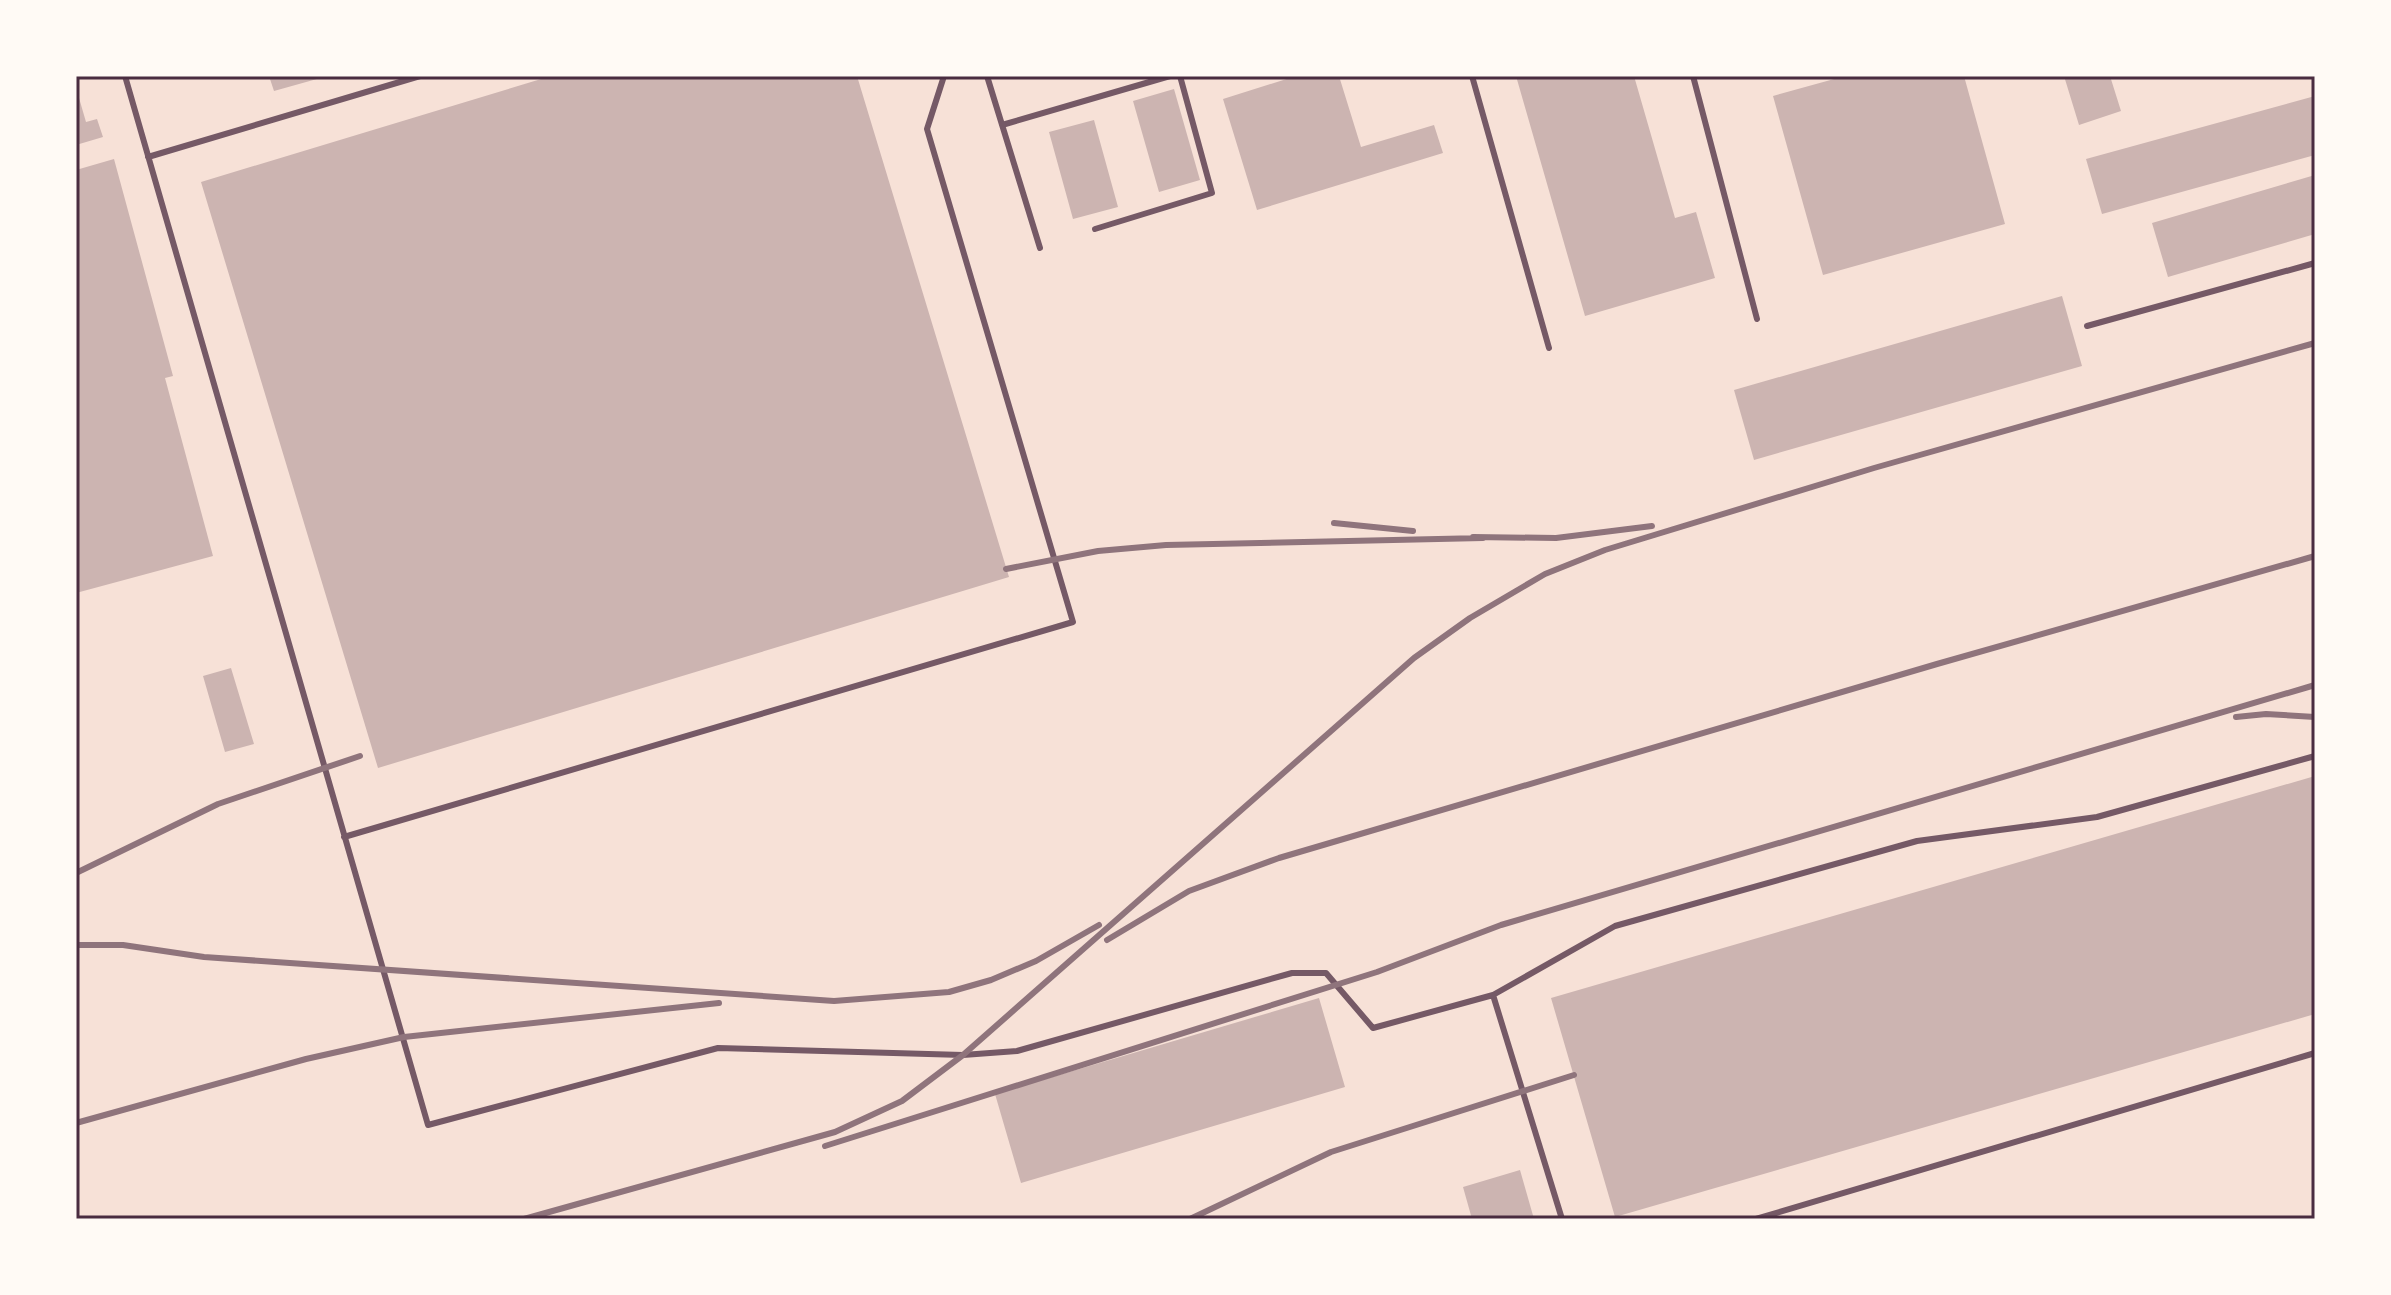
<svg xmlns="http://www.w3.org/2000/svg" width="2391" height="1295" font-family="Barlow,sans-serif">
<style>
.building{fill:#ccb4b1}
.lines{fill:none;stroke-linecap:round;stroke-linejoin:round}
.service{stroke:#755966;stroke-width:6}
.rail{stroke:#8f747c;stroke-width:6}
.neatline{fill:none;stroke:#4a2c40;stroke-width:3}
</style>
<rect width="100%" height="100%" fill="#f7e1d7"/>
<path class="building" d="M 269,76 L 324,76 L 324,77 L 274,91 Z
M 551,76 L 857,76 L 1009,577 L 378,768 L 201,182 Z
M 1296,76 L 1339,76 L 1361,147 L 1434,125 L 1443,153 L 1257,210 L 1223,99 Z
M 1516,76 L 1634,76 L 1675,218 L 1696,212 L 1715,278 L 1585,316 Z
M 1845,76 L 1964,76 L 2005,224 L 1823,275 L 1773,96 Z
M 2064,76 L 2110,76 L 2121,111 L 2079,125 Z
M 1174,89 L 1200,180 L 1159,192 L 1133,101 Z
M 77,91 L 86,122 L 97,119 L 103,137 L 76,145 Z
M 2315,96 L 2315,155 L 2102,214 L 2086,159 Z
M 1094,120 L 1118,207 L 1073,219 L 1049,132 Z
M 114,159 L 173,376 L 165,378 L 213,556 L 76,593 L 76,170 Z
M 2315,175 L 2315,234 L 2168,277 L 2152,223 Z
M 2062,296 L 2082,366 L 1754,460 L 1734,390 Z
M 231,668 L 254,744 L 225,752 L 203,676 Z
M 2315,776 L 2315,1014 L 1615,1217 L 1551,998 Z
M 1319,998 L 1345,1087 L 1021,1183 L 995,1094 Z
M 1520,1170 L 1534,1219 L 1472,1219 L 1463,1187 Z"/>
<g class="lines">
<path class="service" d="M 125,76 L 428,1125 L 718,1048 L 963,1055 L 1017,1051 L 1292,973 L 1326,973 L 1373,1028 L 1493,995 L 1562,1219
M 987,76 L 1040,248
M 1472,76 L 1549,348
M 1693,76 L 1757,319
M 1002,125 L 1170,76
M 148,157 L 420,76
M 1095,229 L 1212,193 L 1180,76
M 2087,326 L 2315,263
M 344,837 L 1073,622 L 927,129 L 944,76
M 1493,995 L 1615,926 L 1917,841 L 2097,817 L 2315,756
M 1756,1219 L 2315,1053"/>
<path class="rail" d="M 1334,523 L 1413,531
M 1473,537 L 1556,538 L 1652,526
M 1006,569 L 1098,551 L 1166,545 L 1483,538
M 2236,717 L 2266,714 L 2315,717
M 76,873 L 218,804 L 360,756
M 1107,940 L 1189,891 L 1279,858 L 1937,664 L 2315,556
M 76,945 L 123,945 L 204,957 L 834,1001 L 949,992 L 991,980 L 1036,961 L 1099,925
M 76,1123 L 306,1059 L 404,1037 L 719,1003
M 825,1146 L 1377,972 L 1501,925 L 2315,685
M 524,1219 L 835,1132 L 902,1101 L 963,1055 L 1414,658 L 1470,618 L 1545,574 L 1605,550 L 1874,468 L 2315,343
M 1190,1219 L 1331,1152 L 1574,1075"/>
</g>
<rect width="2391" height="1295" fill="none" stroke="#fffaf5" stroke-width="156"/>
<rect x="78" y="78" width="2235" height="1139" class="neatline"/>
</svg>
